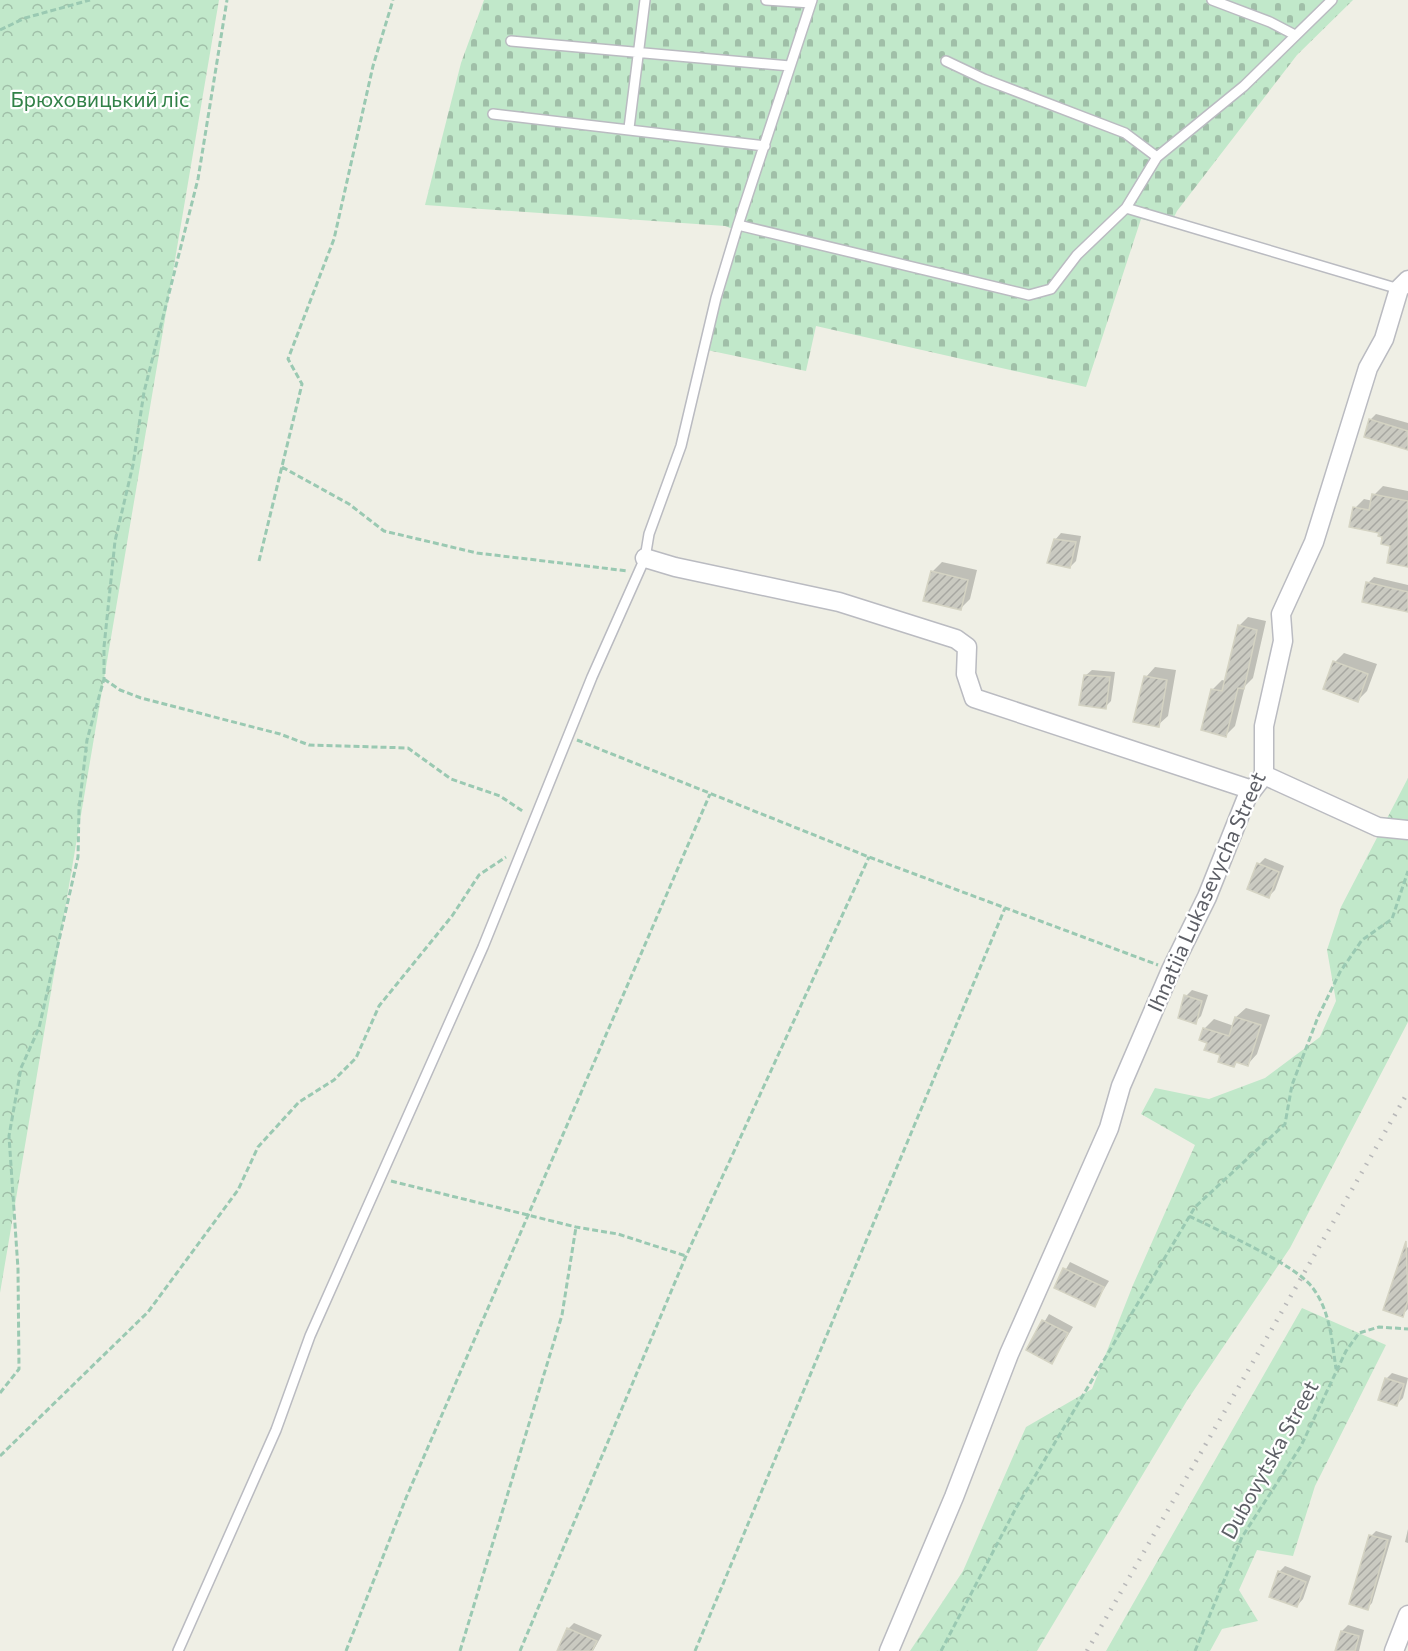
<svg xmlns="http://www.w3.org/2000/svg" width="1408" height="1651" font-family="Commissioner,sans-serif">
<style>
.forest{fill:url(#forest-crowns)}
.cemetery{fill:url(#cemetery-stones)}
.shadow{fill:#0003}
.building{fill:url(#building-hatch);stroke:#d4d3c3;stroke-width:1.5}
.lines{fill:none;stroke-linecap:round;stroke-linejoin:round}
.service-casing{stroke:#babbc1;stroke-width:12}
.minor-casing{stroke:#babbc1;stroke-width:21}
.path{stroke:#9ac9b2;stroke-width:3;stroke-dasharray:6 3;stroke-linecap:butt}
.service{stroke:#fff;stroke-width:9}
.minor{stroke:#fff;stroke-width:18}
.rail{stroke:#b8b8b9;stroke-width:4.5;stroke-dasharray:1.5 8;stroke-linecap:butt}
.labels{text-anchor:middle;stroke-width:4.5;stroke-linejoin:round;paint-order:stroke}
.park-label{font-size:21px;fill:#318147;stroke:#fff}
.street-label{font-size:21px;fill:#5d5f66;stroke:#fff}
</style>
<defs>
<pattern id="forest-crowns" width="20" height="18" patternUnits="userSpaceOnUse" patternTransform="scale(1.5)"><rect width="20" height="18" fill="#c1e8ca"/><path d="M2 6a3 3 0 1 1 6 0M12 15a3 3 0 1 1 6 0" fill="none" stroke="#a0bfa8"/></pattern>
<pattern id="cemetery-stones" width="16" height="16" patternUnits="userSpaceOnUse" patternTransform="scale(1.5)"><rect width="16" height="16" fill="#c1e8ca"/><path d="M2 7V4a2 2 0 0 1 4 0v3zM10 15v-3a2 2 0 0 1 4 0v3z" fill="#a0bfa8"/></pattern>
<pattern id="building-hatch" width="6" height="6" patternUnits="userSpaceOnUse" patternTransform="scale(1.5)"><rect width="6" height="6" fill="#cacac1"/><path d="M-1 1l2-2M0 6l6-6M5 7l2-2" fill="none" stroke="#a7a7a1"/></pattern>
</defs>
<rect width="100%" height="100%" fill="#efefe5"/>
<path class="forest" d="M 0,0 L 219,0 L 0,1293 Z
M 1408,778 L 1408,1022 L 1290,1248 L 1188,1399 L 1037,1651 L 910,1651 L 963,1571 L 1026,1427 L 1092,1389 L 1133,1285 L 1195,1145 L 1141,1114 L 1155,1088 L 1209,1099 L 1265,1078 L 1320,1037 L 1336,1001 L 1327,950 L 1341,907 Z
M 1302,1308 L 1386,1345 L 1315,1486 L 1293,1556 L 1257,1550 L 1239,1590 L 1258,1621 L 1222,1629 L 1210,1651 L 1106,1651 Z"/>
<path class="cemetery" d="M 484,0 L 1353,0 L 1297,55 L 1177,211 L 1170,225 L 1141,219 L 1086,387 L 816,326 L 806,371 L 707,350 L 741,232 L 725,226 L 425,205 L 461,63 Z"/>
<path class="shadow" d="M 1376,414 L 1408,423 L 1408,449 L 1370,420 Z
M 1383,486 L 1408,491 L 1408,566 L 1381,532 L 1355,508 L 1364,499 L 1373,501 L 1374,495 Z
M 1061,533 L 1081,536 L 1076,561 L 1070,567 L 1055,540 Z
M 942,562 L 977,570 L 970,599 L 960,609 L 932,572 Z
M 1374,577 L 1408,585 L 1408,610 L 1368,583 Z
M 1248,617 L 1266,621 L 1253,678 L 1245,686 L 1235,726 L 1225,736 L 1212,690 L 1222,680 L 1226,681 L 1239,626 Z
M 1344,653 L 1377,664 L 1367,691 L 1358,700 L 1335,662 Z
M 1155,667 L 1176,670 L 1168,716 L 1158,725 L 1146,677 Z
M 1092,670 L 1115,672 L 1111,701 L 1105,707 L 1085,676 Z
M 1265,858 L 1284,866 L 1275,890 L 1269,896 L 1259,864 Z
M 1192,990 L 1208,995 L 1201,1016 L 1195,1022 L 1186,996 Z
M 1246,1008 L 1270,1015 L 1257,1054 L 1248,1064 L 1238,1061 L 1234,1066 L 1209,1042 L 1204,1029 L 1214,1019 L 1234,1026 L 1236,1017 Z
M 1408,1247 L 1408,1309 L 1402,1315 L 1404,1251 Z
M 1070,1262 L 1109,1281 L 1094,1305 L 1056,1287 Z
M 1049,1314 L 1073,1327 L 1052,1362 L 1028,1350 Z
M 1392,1373 L 1408,1378 L 1403,1398 L 1397,1404 L 1386,1379 Z
M 1408,1529 L 1408,1543 L 1405,1542 Z
M 1376,1531 L 1392,1536 L 1372,1603 L 1367,1608 L 1371,1536 Z
M 1285,1566 L 1311,1576 L 1303,1599 L 1297,1606 L 1279,1572 Z
M 574,1623 L 602,1635 L 593,1651 L 558,1651 L 568,1629 Z
M 1348,1625 L 1364,1630 L 1359,1651 L 1337,1651 L 1342,1631 Z"/>
<path class="building" d="M 1369,419 L 1408,431 L 1408,450 L 1364,437 Z
M 1372,494 L 1408,501 L 1408,567 L 1387,563 L 1390,546 L 1381,544 L 1382,537 L 1378,536 L 1379,533 L 1349,527 L 1353,507 L 1369,510 Z
M 1054,539 L 1076,542 L 1070,568 L 1047,563 Z
M 931,571 L 968,580 L 961,610 L 923,601 Z
M 1366,582 L 1408,592 L 1408,612 L 1362,602 Z
M 1238,625 L 1257,630 L 1244,689 L 1238,688 L 1226,737 L 1201,730 L 1211,689 L 1222,691 Z
M 1333,661 L 1368,674 L 1358,702 L 1323,689 Z
M 1084,675 L 1110,677 L 1106,709 L 1079,705 Z
M 1144,676 L 1167,680 L 1159,727 L 1133,722 Z
M 1257,863 L 1279,872 L 1269,898 L 1247,889 Z
M 1184,995 L 1202,1001 L 1196,1024 L 1178,1018 Z
M 1235,1017 L 1261,1025 L 1248,1066 L 1236,1062 L 1234,1067 L 1218,1062 L 1220,1055 L 1204,1050 L 1207,1043 L 1199,1040 L 1203,1028 L 1229,1036 Z
M 1406,1241 L 1408,1300 L 1403,1317 L 1383,1310 Z
M 1063,1268 L 1104,1287 L 1095,1307 L 1054,1288 Z
M 1042,1320 L 1068,1333 L 1052,1364 L 1026,1350 Z
M 1385,1378 L 1404,1384 L 1397,1406 L 1378,1400 Z
M 1369,1535 L 1388,1540 L 1368,1610 L 1349,1604 Z
M 1278,1571 L 1306,1582 L 1297,1607 L 1269,1597 Z
M 567,1628 L 597,1641 L 592,1651 L 557,1651 Z
M 1341,1631 L 1359,1636 L 1355,1651 L 1335,1651 Z"/>
<g class="lines">
<g class="service-casing">
<path id="service" d="M 766,0 L 811,3
M 1212,0 L 1270,22 L 1295,35
M 511,41 L 790,66
M 493,114 L 765,146
M 629,128 L 645,0
M 1157,157 L 1244,86 L 1332,0
M 1126,208 L 1399,289
M 738,225 L 812,0
M 178,1651 L 276,1430 L 310,1336 L 483,947 L 592,677 L 645,558 L 649,534 L 681,446 L 716,298 L 738,225 L 1029,295 L 1051,289 L 1077,255 L 1126,208 L 1157,157 L 1125,133 L 984,79 L 946,61"/>
</g>
<g class="minor-casing">
<path id="minor" d="M 645,558 L 675,567 L 839,602 L 956,639 L 967,647 L 966,674 L 974,698 L 1252,790
M 1264,775 L 1378,827 L 1408,830
M 889,1651 L 954,1497 L 1009,1354 L 1109,1128 L 1121,1086 L 1171,970 L 1207,897 L 1247,797 L 1264,775 L 1264,726 L 1283,641 L 1281,614 L 1314,542 L 1368,368 L 1384,339 L 1399,289 L 1408,280
M 1394,1651 L 1408,1615"/>
</g>
<path class="path" d="M 0,30 L 25,18 L 90,0
M 282,467 L 349,504 L 384,531 L 477,553 L 628,571
M 259,561 L 302,384 L 288,359 L 334,239 L 373,66 L 393,0
M 104,679 L 120,690 L 141,698 L 280,734 L 309,745 L 408,748 L 451,779 L 500,796 L 524,812
M 577,740 L 869,857 L 1158,965
M 391,1181 L 576,1227 L 618,1234 L 686,1256
M 1189,1216 C 1217,1230 1295,1264 1312,1287 C 1330,1310 1332,1341 1336,1369
M 0,1393 L 19,1369 L 18,1269 L 9,1136 L 21,1068 L 39,1028 L 78,857 L 79,809 L 87,740 L 104,679 L 104,647 L 115,541 L 133,465 L 144,392 L 198,179 L 227,0
M 0,1456 L 148,1312 L 238,1190 L 258,1147 L 299,1102 L 334,1080 L 356,1058 L 379,1006 L 452,916 L 479,875 L 506,857
M 346,1651 L 406,1498 L 710,794
M 460,1651 L 562,1315 L 576,1227
M 520,1651 L 686,1256 L 869,857
M 695,1651 L 1005,908
M 941,1651 L 1016,1508 L 1195,1207 L 1285,1124 L 1292,1085 L 1318,1017 L 1340,972 L 1362,940 L 1392,919 L 1408,871
M 1195,1651 L 1242,1537 L 1301,1446 L 1346,1351 L 1359,1333 L 1379,1327 L 1408,1329"/>
<use href="#service" class="service"/>
<use href="#minor" class="minor"/>
<path class="rail" d="M 1087,1651 L 1408,1092"/>
</g>
<g class="labels">
<g class="park-label">
<text x="100" y="107">Брюховицький ліс</text>
</g>
<g class="street-label">
<text transform="translate(1207 892) rotate(-66)" y="7">Ihnatiia Lukasevycha Street</text>
<text transform="translate(1270 1460) rotate(-61)" y="7">Dubovytska Street</text>
</g>
</g>
</svg>
